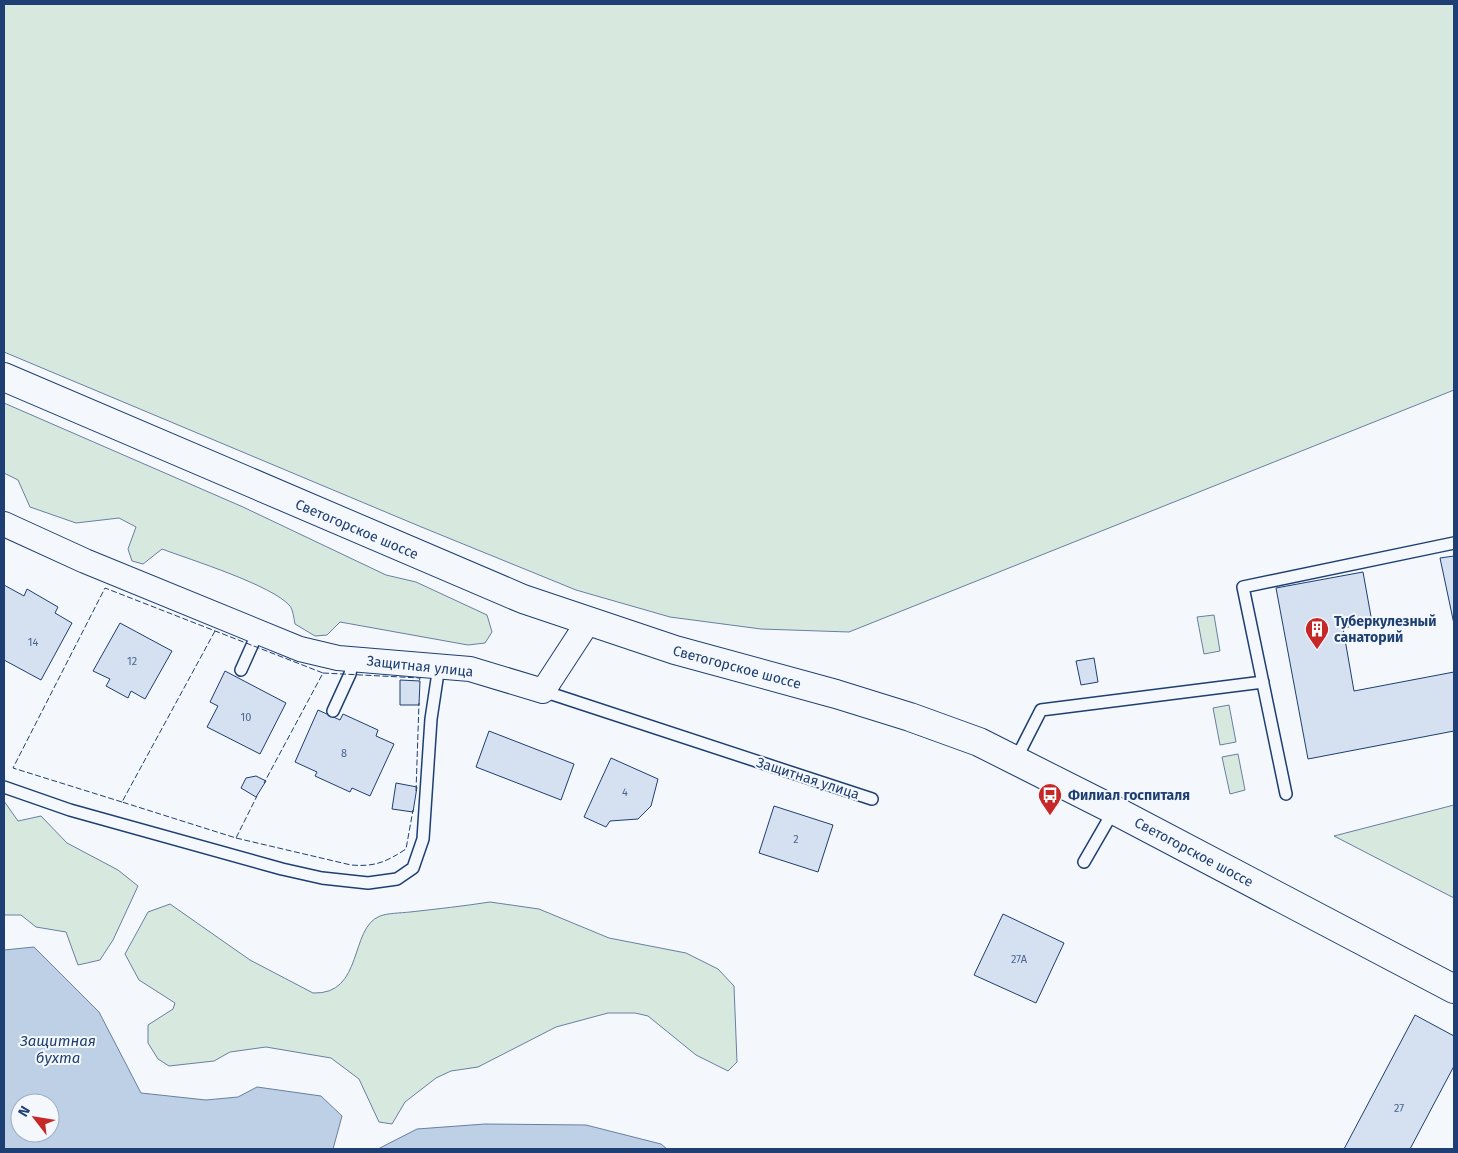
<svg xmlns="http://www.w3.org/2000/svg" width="1458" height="1153" font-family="'Fira Sans',sans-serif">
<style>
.green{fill:#d7e8df;stroke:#687fa3}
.water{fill:#bed0e5;stroke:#687fa3;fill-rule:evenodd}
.building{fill:#d5e0f0;stroke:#1d3f73}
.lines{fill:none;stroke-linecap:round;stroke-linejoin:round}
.lane-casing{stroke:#1d3f73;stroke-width:14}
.street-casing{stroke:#1d3f73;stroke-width:26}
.primary-casing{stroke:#1d3f73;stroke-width:30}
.lane{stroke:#f4f7fb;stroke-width:11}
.street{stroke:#f4f7fb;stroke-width:24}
.primary{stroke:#f4f7fb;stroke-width:28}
.fence{stroke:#1d3f73;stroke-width:1;stroke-dasharray:6 2.5;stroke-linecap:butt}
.labels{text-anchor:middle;stroke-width:4;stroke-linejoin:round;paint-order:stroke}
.number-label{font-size:11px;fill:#4b6792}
.street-label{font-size:14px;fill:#1d3f73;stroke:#f4f7fb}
.poi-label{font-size:14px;font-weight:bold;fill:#1d3f73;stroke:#f4f7fb;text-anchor:start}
.water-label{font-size:15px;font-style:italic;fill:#1d3f73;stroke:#f4f7fb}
</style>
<rect width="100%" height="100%" fill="#f4f7fb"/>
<path class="green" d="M 4,4 L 1454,4 L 1454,390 L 849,632 L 761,629 L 670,617 L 576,590 L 419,526 L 4,352 Z
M 4,403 L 243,507 L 386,575 L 416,582 L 487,615 L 492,632 L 485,643 L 468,645 L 340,622 L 327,635 L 315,636 L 295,624 C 294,619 293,610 290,606 C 272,585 191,560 162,549 L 143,564 L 132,561 L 128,549 L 136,527 L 119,518 L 76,523 L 30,507 L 18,480 L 4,473 Z
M 1214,615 L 1220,651 L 1204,654 L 1197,617 Z
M 1229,705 L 1236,742 L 1220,745 L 1213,708 Z
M 1238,754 L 1245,790 L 1230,794 L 1222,757 Z
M 4,801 L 18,821 L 41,816 L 67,843 L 118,870 L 138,886 L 113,940 L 100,960 L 78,965 L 66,932 L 36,927 L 21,915 L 4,915 Z
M 1454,805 L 1454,898 L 1334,836 Z
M 490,902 L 539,909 L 609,938 L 686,953 L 718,969 L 734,986 L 737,1062 L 728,1071 L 696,1055 L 648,1016 L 635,1013 L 608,1013 L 556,1027 L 478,1067 L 451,1071 L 436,1078 L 405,1102 L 392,1124 L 379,1122 L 359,1079 L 331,1058 L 266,1047 L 230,1052 L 214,1061 L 169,1066 L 158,1059 L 148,1043 L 148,1025 L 173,1009 L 175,1003 L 139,980 L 125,954 L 148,912 L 170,904 L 250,960 L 313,993 C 364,995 349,928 380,916 C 388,913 401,913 410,912 C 437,909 464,906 490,902 Z"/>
<path class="water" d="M 34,947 L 99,1012 L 141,1093 L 206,1100 L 238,1097 L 257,1087 L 321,1096 L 342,1116 L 333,1149 L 4,1149 L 4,950 ZM 20,1103 L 50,1103 L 50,1133 L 20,1133 Z
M 485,1124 L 586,1125 L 661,1144 L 667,1149 L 378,1149 L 417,1129 Z"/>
<path class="building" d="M 1454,556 L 1454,624 L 1440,558 Z
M 1363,572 L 1372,622 L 1343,628 L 1354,691 L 1454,672 L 1454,731 L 1308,759 L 1276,588 Z
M 4,585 L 24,596 L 27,589 L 58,607 L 55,613 L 72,623 L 41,680 L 4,660 Z
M 120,623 L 172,651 L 145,699 L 131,691 L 128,698 L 106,686 L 110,679 L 93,671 Z
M 1094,658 L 1098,682 L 1081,685 L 1076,661 Z
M 225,671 L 286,703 L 260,754 L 207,727 L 218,706 L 210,702 Z
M 400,680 L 420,681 L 419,705 L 400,705 Z
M 318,710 L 340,720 L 343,714 L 378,730 L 376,736 L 394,744 L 370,796 L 352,788 L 350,792 L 315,776 L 317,772 L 295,762 Z
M 489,731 L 574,764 L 561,800 L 476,767 Z
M 611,758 L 658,779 L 651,806 L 638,819 L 610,821 L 606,827 L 584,817 Z
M 256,776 L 266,781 L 256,797 L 241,788 L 246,778 Z
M 396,783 L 417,787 L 413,812 L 392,809 Z
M 774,806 L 833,825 L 818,872 L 759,853 Z
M 1003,914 L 1064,943 L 1036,1003 L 974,975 Z
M 1415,1015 L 1454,1036 L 1454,1066 L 1410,1149 L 1344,1149 Z"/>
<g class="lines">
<g class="lane-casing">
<path id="lane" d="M 241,670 L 258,632
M 543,691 L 872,799
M 333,711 L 350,674 L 353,659
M 1016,759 L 1041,710 L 1263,682
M 4,787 L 70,810 L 282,869 L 322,878 L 368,883 L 397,879 L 413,868 L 423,839 L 431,719 L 439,666
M 1286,794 L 1243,587 L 1454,543
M 1084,862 L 1114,810"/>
</g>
<g class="street-casing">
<path id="street" d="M 4,524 L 85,561 L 300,649 L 338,658 L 470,669 L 543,691 L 588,622"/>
</g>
<g class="primary-casing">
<path id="primary" d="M 4,377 L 523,599 L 675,650 L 836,694 L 910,717 L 979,742 L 1114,810 L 1454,989"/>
</g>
<use href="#lane" class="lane"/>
<use href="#street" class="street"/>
<use href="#primary" class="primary"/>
<path class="fence" d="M 215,631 L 122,802 L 236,838 L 257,796
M 323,673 L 420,678 L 419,683
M 416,791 L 419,703
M 122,802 L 13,768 L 105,588 L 323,673 L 264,783
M 236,838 L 351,865 C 375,867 386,862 406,849 L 413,810"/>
</g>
<defs>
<g id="building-pin" transform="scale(1.25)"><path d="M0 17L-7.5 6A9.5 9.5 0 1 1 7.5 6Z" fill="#c62828" stroke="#f4f7fb"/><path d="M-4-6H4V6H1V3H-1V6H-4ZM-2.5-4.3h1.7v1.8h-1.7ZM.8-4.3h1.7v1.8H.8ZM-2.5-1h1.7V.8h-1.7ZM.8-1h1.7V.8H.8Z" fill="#fff"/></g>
<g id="bus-pin" transform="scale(1.25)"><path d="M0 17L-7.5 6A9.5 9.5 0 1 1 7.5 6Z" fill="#c62828" stroke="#f4f7fb"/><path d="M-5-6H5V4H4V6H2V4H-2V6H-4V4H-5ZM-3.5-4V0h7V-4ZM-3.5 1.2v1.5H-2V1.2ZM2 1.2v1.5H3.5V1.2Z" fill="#fff"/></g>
</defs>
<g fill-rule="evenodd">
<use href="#building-pin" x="1317" y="629"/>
<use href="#bus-pin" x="1050" y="795"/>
</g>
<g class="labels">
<g class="number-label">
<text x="33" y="646">14</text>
<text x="132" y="665">12</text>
<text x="246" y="721">10</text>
<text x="344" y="757">8</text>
<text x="625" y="796">4</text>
<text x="796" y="843">2</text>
<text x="1019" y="963">27А</text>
<text x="1399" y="1112">27</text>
</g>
<g class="street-label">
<text transform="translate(357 529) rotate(23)" y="5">Светогорское шоссе</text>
<text transform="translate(420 666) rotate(6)" y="5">Защитная улица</text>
<text transform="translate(737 667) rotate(15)" y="5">Светогорское шоссе</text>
<text transform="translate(808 778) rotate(18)" y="5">Защитная улица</text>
<text transform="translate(1194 852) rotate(28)" y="5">Светогорское шоссе</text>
</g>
<g class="poi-label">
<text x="1334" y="626">Туберкулезный<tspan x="1334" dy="16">санаторий</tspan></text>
<text x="1068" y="800">Филиал госпиталя</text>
</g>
<g class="water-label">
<text x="58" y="1046">Защитная<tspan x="58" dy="17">бухта</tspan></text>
</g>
</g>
<rect width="1458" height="1153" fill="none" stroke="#1d3f73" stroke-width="10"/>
<g transform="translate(35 1118) rotate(301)"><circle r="24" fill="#f4f7fb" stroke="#9eadc5"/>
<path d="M0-4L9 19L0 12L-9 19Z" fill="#c62828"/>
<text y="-8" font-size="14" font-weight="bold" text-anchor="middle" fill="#1d3f73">N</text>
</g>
</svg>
